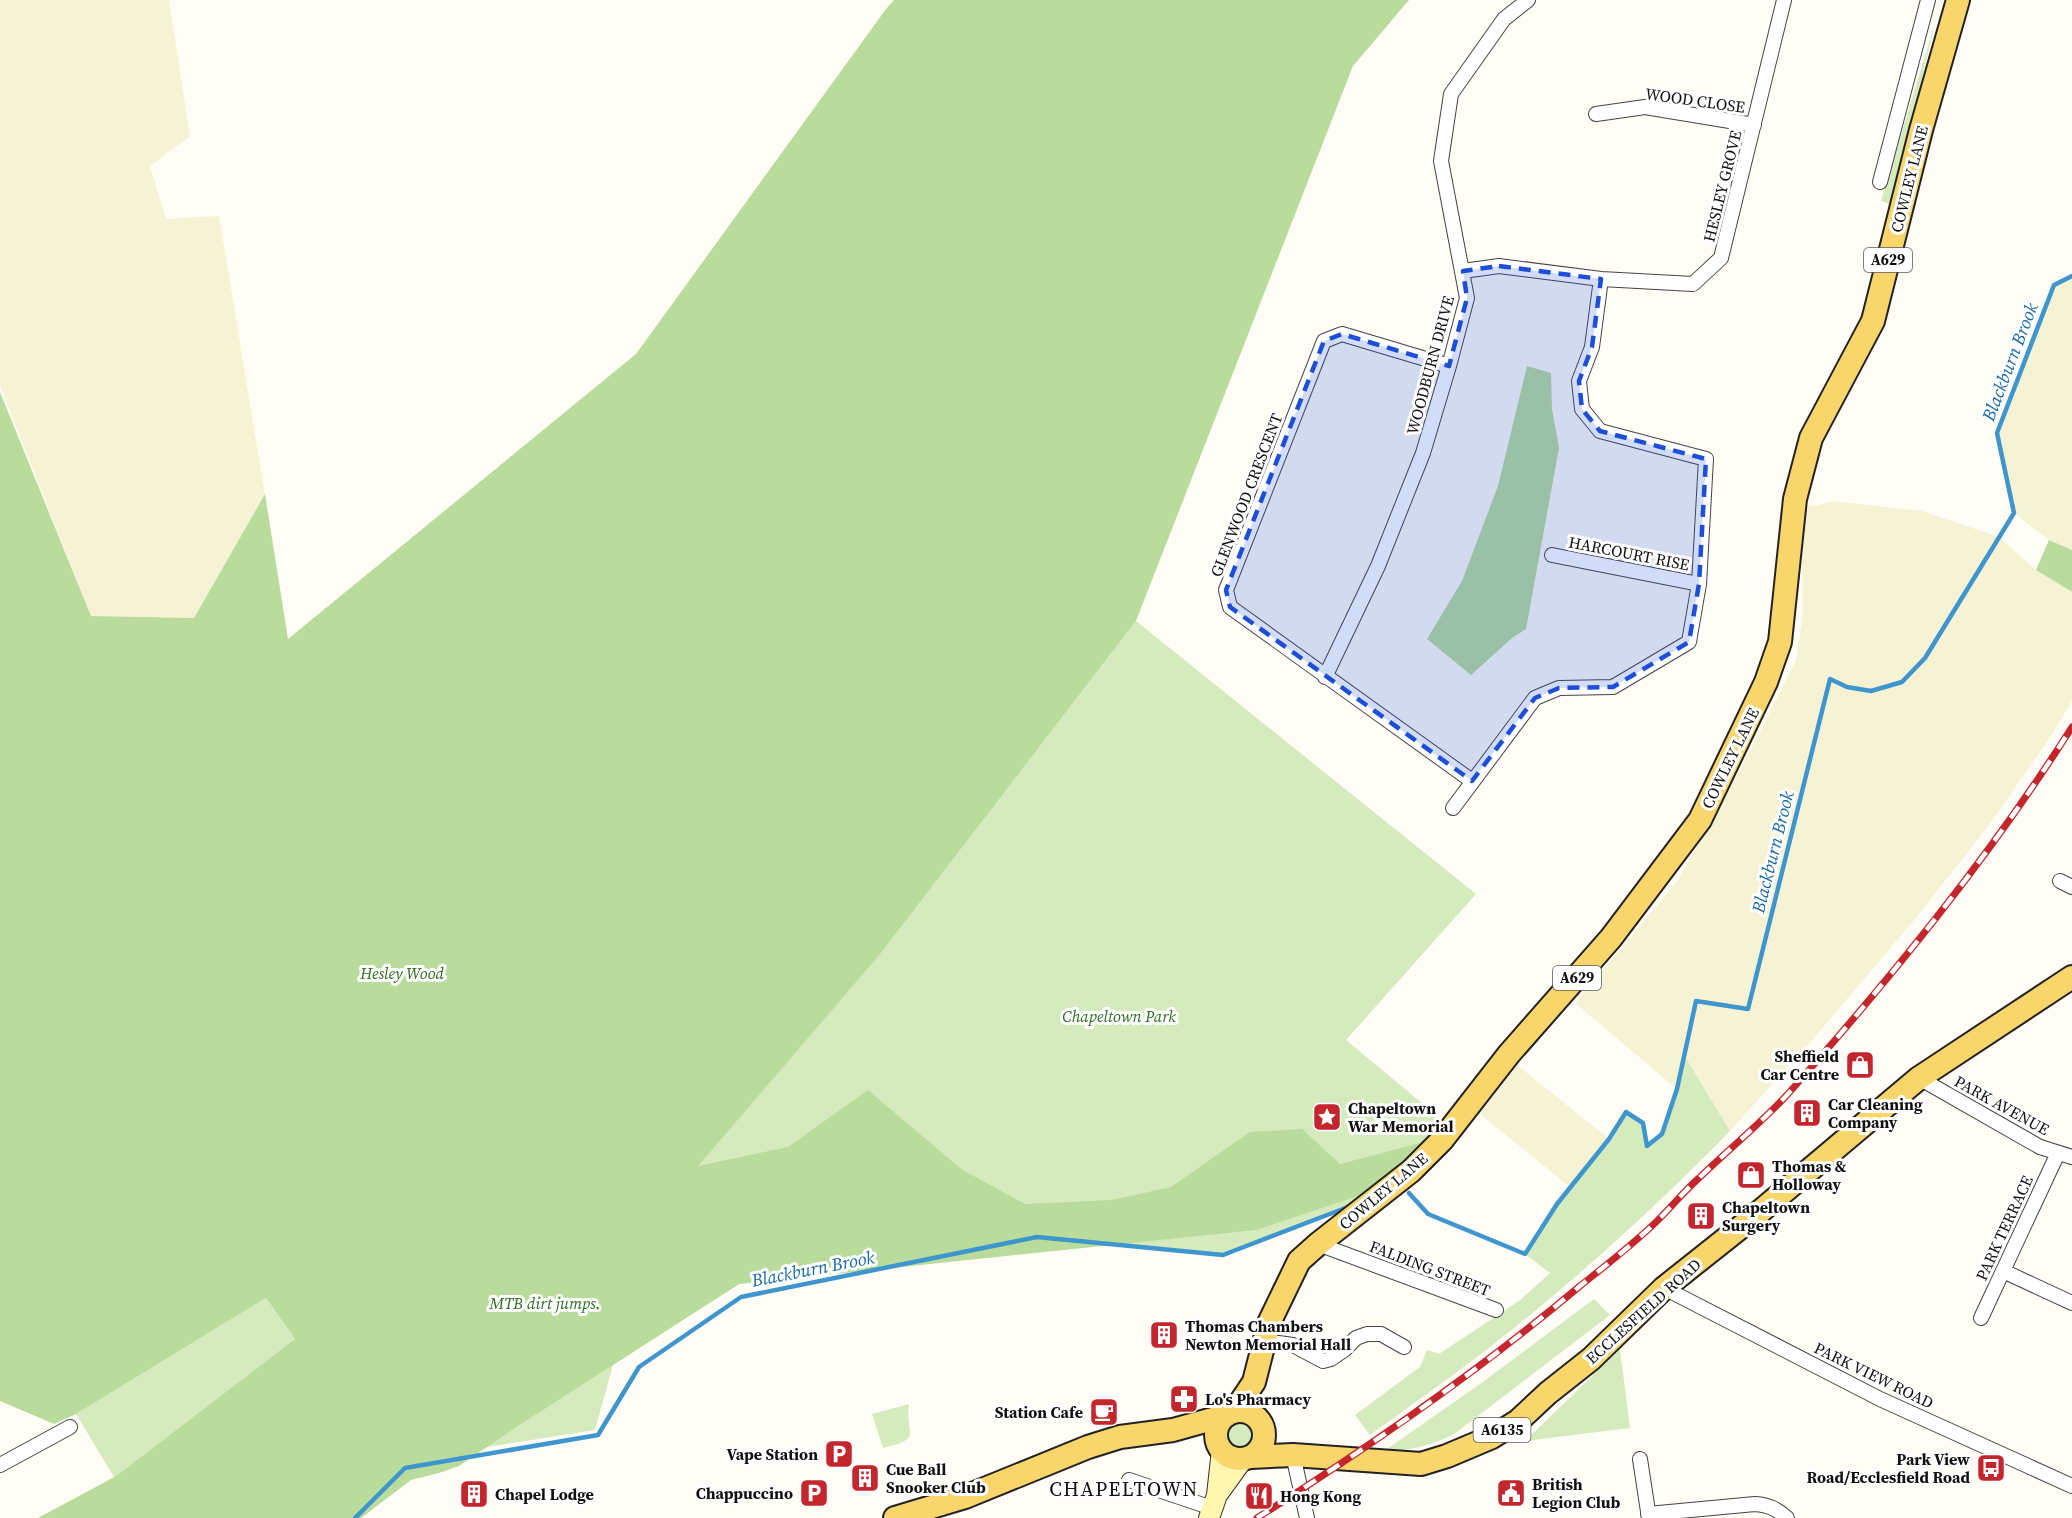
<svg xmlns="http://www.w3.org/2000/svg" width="2072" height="1518" font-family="'Source Serif 4',serif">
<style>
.farmland{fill:#f6f3d4}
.green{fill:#d5ebbd}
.forest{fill:#b9dc9c}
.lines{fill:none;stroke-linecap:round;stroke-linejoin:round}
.stream{stroke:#3f96cf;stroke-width:4.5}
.minor-casing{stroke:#444;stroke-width:16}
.secondary-casing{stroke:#333;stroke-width:22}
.primary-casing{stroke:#222;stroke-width:26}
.minor{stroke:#fff;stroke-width:14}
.secondary{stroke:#fff6b0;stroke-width:20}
.primary{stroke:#f9d66b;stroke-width:22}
.rail-casing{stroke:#c4262e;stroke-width:7}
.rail{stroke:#fff;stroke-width:4.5;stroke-dasharray:14;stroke-linecap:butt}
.marked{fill:#1d4ed8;fill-opacity:0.2;stroke:#1d4ed8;stroke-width:4.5;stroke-dasharray:12 8;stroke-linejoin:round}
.labels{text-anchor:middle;stroke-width:6;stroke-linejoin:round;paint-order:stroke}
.shield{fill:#fff;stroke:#585858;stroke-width:1.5}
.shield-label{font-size:15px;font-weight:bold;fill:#111}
.street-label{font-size:16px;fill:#111;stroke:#fff}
.park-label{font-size:16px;font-style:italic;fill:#2f6b1f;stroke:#fff}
.poi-label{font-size:16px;font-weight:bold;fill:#111;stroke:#fff;text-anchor:start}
.water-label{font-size:18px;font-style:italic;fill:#1768a6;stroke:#fff}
.quarter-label{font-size:20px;letter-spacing:1.5px;fill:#111;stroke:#fff}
</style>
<rect width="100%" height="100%" fill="#fffdf5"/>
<path class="farmland" d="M 0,0 L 169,0 L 190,136 L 150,166 L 166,219 L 219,216 L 265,494 L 194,618 L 91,616 L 0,386 Z
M 2072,276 L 2072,550 L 2049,540 L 2014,513 L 1997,433 L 2054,285 Z
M 1831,501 L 1922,511 L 1999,537 L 2036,570 L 2072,592 L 2072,701 L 2049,739 L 1989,825 L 1915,919 L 1813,1039 L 1730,1131 L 1684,1056 L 1677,1089 L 1575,1003 L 1676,883 L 1721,805 L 1755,741 L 1796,660 L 1803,612 L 1801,506 L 1819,505 Z
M 1517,1065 L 1609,1139 L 1570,1187 L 1480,1114 Z"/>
<path class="green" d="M 1935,23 L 1892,205 L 1881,201 Z
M 1136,621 L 1476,894 L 1346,1040 L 1441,1119 L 1407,1163 L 1348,1207 L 1223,1254 L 1037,1237 L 739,1284 L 613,1365 L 595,1430 L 38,1518 L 114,1477 L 76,1414 L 266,1298 L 295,1339 L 881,953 Z
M 1684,1055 L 1730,1131 C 1655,1208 1570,1285 1485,1351 C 1447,1380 1408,1407 1370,1435 L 1355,1415 L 1420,1367 L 1427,1350 L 1439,1354 L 1519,1301 L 1550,1273 L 1525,1254 L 1557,1204 L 1609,1139 L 1626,1112 L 1643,1123 L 1647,1146 L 1662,1134 Z
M 1594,1299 L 1610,1315 L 1453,1435 C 1428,1446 1411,1451 1384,1451 L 1480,1384 Z
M 1620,1349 L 1630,1428 L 1525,1441 Z
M 909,1404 C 905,1436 924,1438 883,1448 L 872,1414 Z
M1225 1435a15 15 0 1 1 30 0a15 15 0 1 1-30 0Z"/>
<path class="forest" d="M 894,0 L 1409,0 L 1353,66 L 1136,621 L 881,953 L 698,1166 L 788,1147 L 868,1090 L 961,1169 L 1025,1204 L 1112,1200 L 1171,1187 L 1250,1132 L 1302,1129 L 1340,1164 L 1420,1143 L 1370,1192 L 1256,1230 L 739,1284 L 521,1424 L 459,1466 L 439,1473 L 411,1480 L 361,1518 L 38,1518 L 115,1477 L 295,1339 L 266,1298 L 76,1414 L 54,1424 L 0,1401 L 0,392 L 91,616 L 194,618 L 265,494 L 288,639 L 636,354 L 886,9 Z
M 1527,366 L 1551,373 L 1552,409 L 1559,448 L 1526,629 L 1512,638 L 1471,675 L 1427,639 L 1462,581 L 1498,486 Z
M 2049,540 L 2072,550 L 2072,592 L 2036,570 Z"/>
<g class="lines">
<path class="stream" d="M 1409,1193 L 1428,1214 L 1525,1254 L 1557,1204 L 1609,1139 L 1626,1112 L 1643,1123 L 1647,1146 L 1662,1134 L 1677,1089 L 1696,1001 L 1748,1009 L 1830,679 L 1847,687 L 1871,691 L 1902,682 L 1925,658 L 2014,513 L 1997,433 L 2054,285 L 2072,276
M 355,1518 L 405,1468 L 598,1435 L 639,1367 L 741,1297 L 1037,1237 L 1223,1255 L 1348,1207"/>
<g class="minor-casing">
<path id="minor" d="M 1596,114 L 1645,107 L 1754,125
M 1880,182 L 1928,0
M 1463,271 L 1499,266 L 1601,279 L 1693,284 L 1721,258 L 1784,0
M 1449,366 L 1342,334 L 1324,341 L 1226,590 L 1230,607 L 1472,781
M 1552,555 L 1699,584
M 1325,677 L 1378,566 L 1423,453 L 1449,366 L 1467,298 L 1441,161 L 1451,94 L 1504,19 L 1528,0
M 1453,808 L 1535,698 L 1559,688 L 1613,687 L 1689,642 L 1699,584 L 1706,459 L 1600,431 L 1582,409 L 1579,381 L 1592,347 L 1601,279
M 2060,881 L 2072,887
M 1919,1078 L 2040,1147 L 2072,1157
M 1318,1244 L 1496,1310
M 2003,1271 L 2072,1303
M 1664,1288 L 1880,1399 L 2072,1486
M 1981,1318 L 2058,1153
M 1264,1341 L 1293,1345 L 1323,1361 L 1331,1359 L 1344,1350 L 1356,1338 L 1367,1334 L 1381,1334 L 1404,1347
M 1293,1455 L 1307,1518
M 1640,1459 L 1649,1518
M 0,1465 L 70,1427
M 1129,1480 L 1212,1508
M 1648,1514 L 1755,1504 C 1769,1505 1777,1509 1787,1518"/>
</g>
<g class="secondary-casing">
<path id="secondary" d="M 1217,1495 L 1243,1459
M 1209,1518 L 1217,1495 L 1222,1450"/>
</g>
<g class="primary-casing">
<path id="primary" d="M1216 1435a24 24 0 1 1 48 0a24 24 0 1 1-48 0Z
M 1234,1412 L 1254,1382 L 1269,1323 L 1299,1261 L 1318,1244 L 1411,1171 L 1442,1140 L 1509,1054 L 1611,938 L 1700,820 L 1766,682 L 1780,642 L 1795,499 L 1811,438 L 1873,321 L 1921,130 L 1958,0
M 1251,1457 L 1293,1455 L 1421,1464 L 1447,1456 L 1492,1437 L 1518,1421 L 1548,1393 L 1591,1359 L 1664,1288 L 1756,1215 L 1919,1078 L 2072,977
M 895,1518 L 965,1497 L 1088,1447 L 1120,1437 L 1173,1430 L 1227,1415"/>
</g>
<use href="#minor" class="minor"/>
<use href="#secondary" class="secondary"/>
<use href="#primary" class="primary"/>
<g class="rail-casing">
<path id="rail" d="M 1257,1518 C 1369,1447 1478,1372 1580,1286 C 1605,1266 1631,1246 1655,1223 C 1670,1209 1683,1192 1699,1178 C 1728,1150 1759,1125 1787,1095 C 1890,979 1989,858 2072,727"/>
</g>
<use href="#rail" class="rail"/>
</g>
<path class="marked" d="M 1499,266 L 1601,279 L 1592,347 L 1579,381 L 1582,409 L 1600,431 L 1706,459 L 1699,584 L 1689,642 L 1613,687 L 1559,688 L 1535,698 L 1472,781 L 1230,607 L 1226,590 L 1324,341 L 1342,334 L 1449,366 L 1467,298 L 1463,271 Z"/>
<defs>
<g id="shop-square" transform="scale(1.5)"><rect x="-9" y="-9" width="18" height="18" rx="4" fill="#c4262e" stroke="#fff"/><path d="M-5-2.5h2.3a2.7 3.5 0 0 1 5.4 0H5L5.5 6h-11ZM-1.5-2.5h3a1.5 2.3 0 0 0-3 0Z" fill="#fff"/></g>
<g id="building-square" transform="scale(1.5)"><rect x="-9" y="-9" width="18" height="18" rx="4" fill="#c4262e" stroke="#fff"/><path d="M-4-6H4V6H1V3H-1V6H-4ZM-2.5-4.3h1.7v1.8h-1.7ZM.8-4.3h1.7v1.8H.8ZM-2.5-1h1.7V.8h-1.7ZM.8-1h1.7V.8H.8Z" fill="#fff"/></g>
<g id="sight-square" transform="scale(1.5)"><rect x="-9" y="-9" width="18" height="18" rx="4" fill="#c4262e" stroke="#fff"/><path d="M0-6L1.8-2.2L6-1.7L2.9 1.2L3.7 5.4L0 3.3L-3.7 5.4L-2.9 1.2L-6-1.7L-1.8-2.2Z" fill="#fff"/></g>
<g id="pharmacy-square" transform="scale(1.5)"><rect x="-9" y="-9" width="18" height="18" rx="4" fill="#c4262e" stroke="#fff"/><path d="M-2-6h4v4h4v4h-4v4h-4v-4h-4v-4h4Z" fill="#fff"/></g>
<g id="cafe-square" transform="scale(1.5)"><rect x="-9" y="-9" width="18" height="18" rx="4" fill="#c4262e" stroke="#fff"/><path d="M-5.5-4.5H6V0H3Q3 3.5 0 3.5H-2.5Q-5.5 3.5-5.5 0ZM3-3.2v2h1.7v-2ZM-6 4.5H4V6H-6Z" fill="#fff"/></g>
<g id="parking-square" transform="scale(1.5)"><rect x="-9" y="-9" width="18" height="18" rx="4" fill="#c4262e" stroke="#fff"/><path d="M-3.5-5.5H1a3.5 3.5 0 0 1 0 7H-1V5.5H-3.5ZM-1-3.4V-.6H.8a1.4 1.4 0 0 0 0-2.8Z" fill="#fff"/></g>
<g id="bus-square" transform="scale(1.5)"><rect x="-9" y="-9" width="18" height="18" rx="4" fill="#c4262e" stroke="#fff"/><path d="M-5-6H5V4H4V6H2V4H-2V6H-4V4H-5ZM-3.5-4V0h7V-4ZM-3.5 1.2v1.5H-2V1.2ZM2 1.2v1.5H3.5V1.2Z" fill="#fff"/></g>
<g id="civic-square" transform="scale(1.5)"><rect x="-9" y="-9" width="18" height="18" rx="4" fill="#c4262e" stroke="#fff"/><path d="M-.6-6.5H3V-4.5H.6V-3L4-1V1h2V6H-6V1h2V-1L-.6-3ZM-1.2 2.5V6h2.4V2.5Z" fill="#fff"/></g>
<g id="restaurant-square" transform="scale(1.5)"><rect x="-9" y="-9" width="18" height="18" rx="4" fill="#c4262e" stroke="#fff"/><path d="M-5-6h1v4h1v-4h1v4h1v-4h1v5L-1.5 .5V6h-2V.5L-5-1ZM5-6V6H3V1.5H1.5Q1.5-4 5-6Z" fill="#fff"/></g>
</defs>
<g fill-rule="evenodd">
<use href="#shop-square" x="1860" y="1065"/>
<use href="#building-square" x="1807" y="1113"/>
<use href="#sight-square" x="1327" y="1117"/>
<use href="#shop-square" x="1751" y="1175"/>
<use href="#building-square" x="1701" y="1216"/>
<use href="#building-square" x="1164" y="1335"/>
<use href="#pharmacy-square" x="1184" y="1399"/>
<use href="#cafe-square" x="1104" y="1412"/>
<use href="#parking-square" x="839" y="1454"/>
<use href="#bus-square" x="1991" y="1468"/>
<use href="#building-square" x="865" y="1478"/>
<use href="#parking-square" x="814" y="1493"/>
<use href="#civic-square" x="1511" y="1493"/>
<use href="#building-square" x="474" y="1494"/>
<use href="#restaurant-square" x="1259" y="1496"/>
</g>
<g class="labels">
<g class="shield">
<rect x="1864" y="248" width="48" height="24" rx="4.5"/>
<rect x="1553" y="966" width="48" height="24" rx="4.5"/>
<rect x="1473.5" y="1418" width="57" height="24" rx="4.5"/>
</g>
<g class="shield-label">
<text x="1888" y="265">A629</text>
<text x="1577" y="983">A629</text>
<text x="1502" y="1435">A6135</text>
</g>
<g class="street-label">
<text transform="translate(1695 100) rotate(8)" y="6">WOOD CLOSE</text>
<text transform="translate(1909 179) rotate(-76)" y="6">COWLEY LANE</text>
<text transform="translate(1722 186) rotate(-76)" y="6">HESLEY GROVE</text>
<text transform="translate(1430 365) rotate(-75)" y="6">WOODBURN DRIVE</text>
<text transform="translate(1246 495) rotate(-69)" y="6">GLENWOOD CRESCENT</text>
<text transform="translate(1629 553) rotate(11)" y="6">HARCOURT RISE</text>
<text transform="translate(1730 758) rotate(-64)" y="6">COWLEY LANE</text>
<text transform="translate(2002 1105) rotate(29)" y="6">PARK AVENUE</text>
<text transform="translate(1383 1191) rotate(-40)" y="6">COWLEY LANE</text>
<text transform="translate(2004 1228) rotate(-65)" y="6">PARK TERRACE</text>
<text transform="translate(1430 1268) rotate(21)" y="6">FALDING STREET</text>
<text transform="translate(1643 1311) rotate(-42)" y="6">ECCLESFIELD ROAD</text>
<text transform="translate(1874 1375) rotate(26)" y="6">PARK VIEW ROAD</text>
</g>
<g class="park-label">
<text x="402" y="979">Hesley Wood</text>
<text x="1119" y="1022">Chapeltown Park</text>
<text x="545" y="1309">MTB dirt jumps.</text>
</g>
<g class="poi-label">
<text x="1839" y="1062" text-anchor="end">Sheffield<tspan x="1839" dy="18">Car Centre</tspan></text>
<text x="1828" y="1110">Car Cleaning<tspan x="1828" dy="18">Company</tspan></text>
<text x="1348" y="1114">Chapeltown<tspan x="1348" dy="18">War Memorial</tspan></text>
<text x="1772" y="1172">Thomas &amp;<tspan x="1772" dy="18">Holloway</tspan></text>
<text x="1722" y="1213">Chapeltown<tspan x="1722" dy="18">Surgery</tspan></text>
<text x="1185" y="1332">Thomas Chambers<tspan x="1185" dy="18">Newton Memorial Hall</tspan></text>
<text x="1205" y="1405">Lo's Pharmacy</text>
<text x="1083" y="1418" text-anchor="end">Station Cafe</text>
<text x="818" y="1460" text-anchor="end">Vape Station</text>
<text x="1970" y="1465" text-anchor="end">Park View<tspan x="1970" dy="18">Road/Ecclesfield Road</tspan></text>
<text x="886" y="1475">Cue Ball<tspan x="886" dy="18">Snooker Club</tspan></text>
<text x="1532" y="1490">British<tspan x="1532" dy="18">Legion Club</tspan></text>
<text x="793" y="1499" text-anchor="end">Chappuccino</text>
<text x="495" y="1500">Chapel Lodge</text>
<text x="1280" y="1502">Hong Kong</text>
</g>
<g class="water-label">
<text transform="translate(2010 362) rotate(-69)" y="6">Blackburn Brook</text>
<text transform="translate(1773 852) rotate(-76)" y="6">Blackburn Brook</text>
<text transform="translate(813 1269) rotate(-11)" y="6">Blackburn Brook</text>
</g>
<g class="quarter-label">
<text x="1124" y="1496">CHAPELTOWN</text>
</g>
</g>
</svg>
